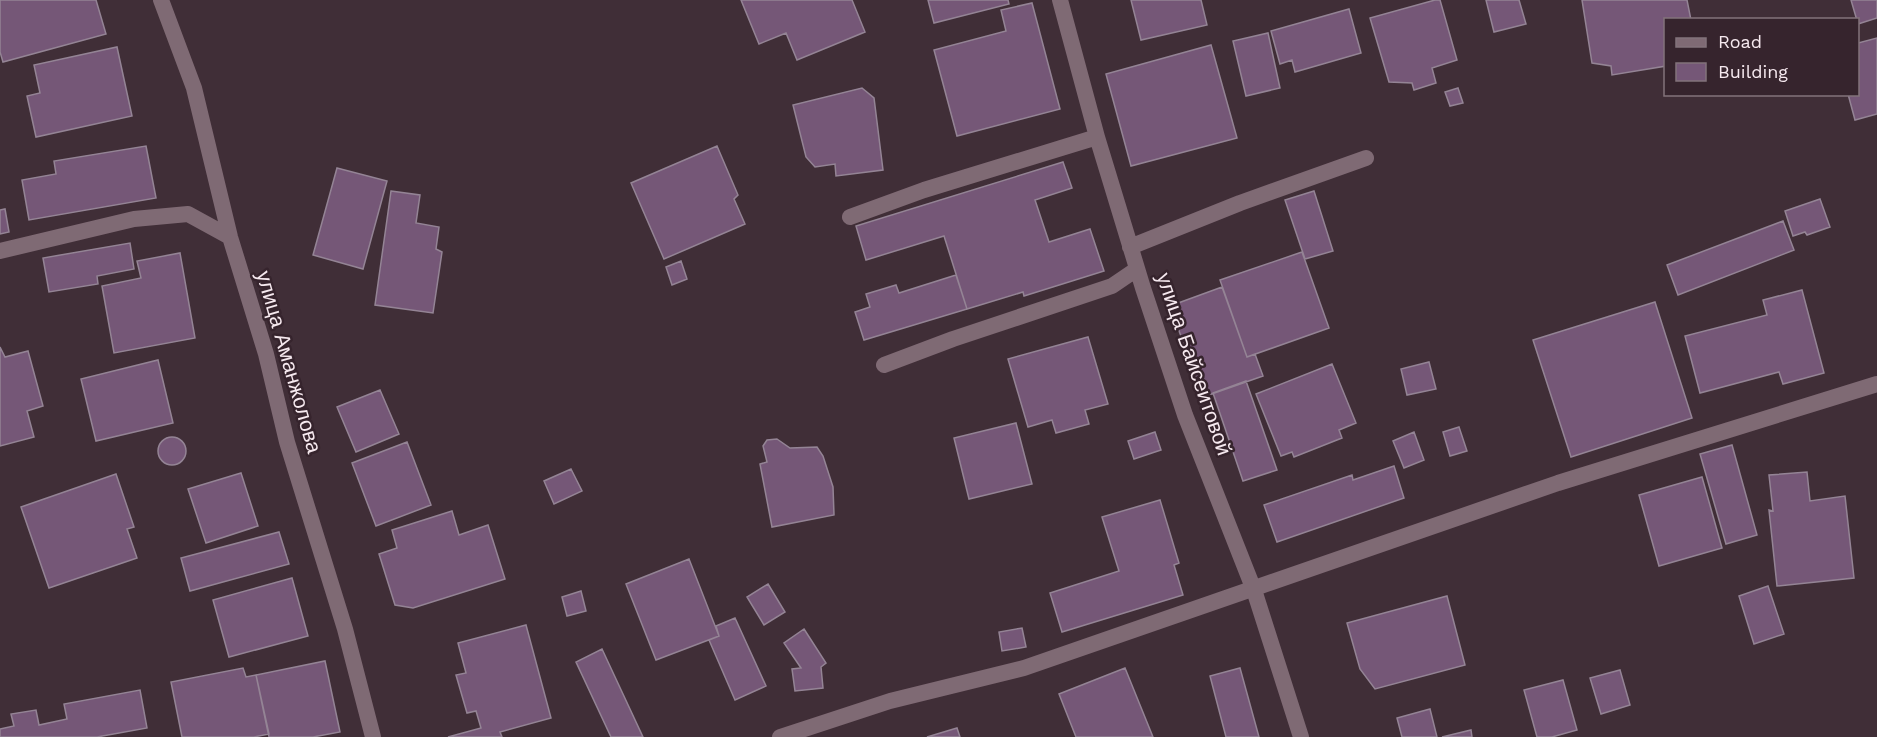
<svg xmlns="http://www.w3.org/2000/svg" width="1877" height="737" font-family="'Work Sans',sans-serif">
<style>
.building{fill:#755777;stroke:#948495;stroke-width:1.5}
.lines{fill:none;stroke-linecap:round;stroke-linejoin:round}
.minor{stroke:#7f6a74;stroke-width:16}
.labels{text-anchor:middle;stroke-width:5;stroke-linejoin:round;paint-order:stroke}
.street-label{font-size:21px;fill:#f6e9ef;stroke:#36242d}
</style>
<rect width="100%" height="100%" fill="#402e37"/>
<path class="building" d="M 0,0 L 96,0 L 106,34 L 3,62 L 0,52 Z
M 741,0 L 852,0 L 865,32 L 797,60 L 786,33 L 759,44 Z
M 928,0 L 1008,0 L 1009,4 L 934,23 Z
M 1131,0 L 1201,0 L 1207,25 L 1141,40 Z
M 1435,0 L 1440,0 L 1457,60 L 1432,68 L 1436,83 L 1414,90 L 1412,83 L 1389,82 L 1370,18 Z
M 1486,0 L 1519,0 L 1526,24 L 1494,32 Z
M 1582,0 L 1687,0 L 1691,20 L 1666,20 L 1666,66 L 1612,75 L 1611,66 L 1592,63 Z
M 1851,0 L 1877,0 L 1877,18 L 1858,24 Z
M 1032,3 L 1060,109 L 957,136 L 934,50 L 1006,31 L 1001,10 Z
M 1349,9 L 1361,53 L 1295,72 L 1292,60 L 1280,64 L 1271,31 Z
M 1268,33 L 1280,88 L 1246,96 L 1233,41 Z
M 1877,38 L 1877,114 L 1855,120 L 1848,94 L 1858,94 L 1858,43 Z
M 1211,45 L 1237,138 L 1131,166 L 1106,74 Z
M 117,47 L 132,116 L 36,137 L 27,96 L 40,93 L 34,65 Z
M 862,88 L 874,98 L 883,170 L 836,176 L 835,164 L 815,167 L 806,157 L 793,105 Z
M 1458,88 L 1463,103 L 1450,106 L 1445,92 Z
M 146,146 L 156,198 L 29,220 L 22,180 L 56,174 L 54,161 Z
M 717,146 L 738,195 L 734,199 L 745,224 L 664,259 L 631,183 Z
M 1063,162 L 1072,188 L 1035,200 L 1049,242 L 1090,229 L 1104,271 L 1024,296 L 1023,292 L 967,309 L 944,236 L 866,260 L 856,226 Z
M 337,168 L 387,181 L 363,269 L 313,255 Z
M 391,191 L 420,195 L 416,223 L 439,227 L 436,249 L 442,252 L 433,313 L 375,305 Z
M 1314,191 L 1333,251 L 1305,259 L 1285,200 Z
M 1820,199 L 1830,227 L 1807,235 L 1805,232 L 1793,236 L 1785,211 Z
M 5,209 L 9,232 L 0,234 L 0,210 Z
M 1783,221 L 1794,250 L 1678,295 L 1667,265 Z
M 130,243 L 134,269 L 97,276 L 98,284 L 49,292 L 43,258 Z
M 1302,252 L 1329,328 L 1247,357 L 1220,280 Z
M 180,253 L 195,338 L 114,353 L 102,286 L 141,278 L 137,261 Z
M 681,261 L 687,279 L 672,285 L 666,267 Z
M 956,275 L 967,309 L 864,340 L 855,312 L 870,307 L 866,294 L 896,285 L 899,293 Z
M 1222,287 L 1247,357 L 1255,354 L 1263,376 L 1203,397 L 1170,306 Z
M 1802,290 L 1824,373 L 1783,384 L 1779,372 L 1700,393 L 1685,336 L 1767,315 L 1763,300 Z
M 1655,302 L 1692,418 L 1571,457 L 1533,340 Z
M 1088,337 L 1108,404 L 1085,410 L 1089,424 L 1056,433 L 1052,420 L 1028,427 L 1008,359 Z
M 0,347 L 5,357 L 28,351 L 43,406 L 27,411 L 34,437 L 0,446 Z
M 158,360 L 173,423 L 96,441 L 81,379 Z
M 1429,362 L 1436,389 L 1407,395 L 1401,369 Z
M 1332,364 L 1356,423 L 1339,430 L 1342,438 L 1294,457 L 1292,452 L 1281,456 L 1256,394 Z
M 1246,381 L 1277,470 L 1243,481 L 1213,393 Z
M 380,390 L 399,434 L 356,452 L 337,407 Z
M 1016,423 L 1032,484 L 969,499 L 954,438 Z
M 1459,427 L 1467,451 L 1450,456 L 1443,432 Z
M 1155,432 L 1161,450 L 1134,459 L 1128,441 Z
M 1414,432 L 1424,460 L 1404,468 L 1393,441 Z
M158 451a14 14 0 1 1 28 0a14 14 0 1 1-28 0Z
M 777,439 L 790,448 L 817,447 L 823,456 L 833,487 L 834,515 L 772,527 L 760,464 L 767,462 L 763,446 L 767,440 Z
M 407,442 L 431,505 L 376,526 L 352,463 Z
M 1732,445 L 1757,535 L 1726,544 L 1700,454 Z
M 1394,466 L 1404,498 L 1277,542 L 1264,505 L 1352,475 L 1353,480 Z
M 571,469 L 582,491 L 554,504 L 544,481 Z
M 1807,472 L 1810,501 L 1845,496 L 1854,578 L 1777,586 L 1769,510 L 1773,511 L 1769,475 Z
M 241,473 L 258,526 L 206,543 L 188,489 Z
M 116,474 L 134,527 L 127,529 L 137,558 L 49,588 L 21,507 Z
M 1702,477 L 1722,548 L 1659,566 L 1639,495 Z
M 1160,500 L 1179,563 L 1174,565 L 1183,595 L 1062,632 L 1050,593 L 1119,571 L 1102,517 Z
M 452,511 L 459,535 L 488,525 L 505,579 L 413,608 L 395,605 L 379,554 L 397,548 L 392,530 Z
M 279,532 L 289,564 L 190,591 L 181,558 Z
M 689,559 L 719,636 L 656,660 L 626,584 Z
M 292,578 L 308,636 L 229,657 L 213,600 Z
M 768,584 L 785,612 L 764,625 L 747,597 Z
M 1768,586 L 1784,634 L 1754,644 L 1739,596 Z
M 581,591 L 586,611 L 567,616 L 562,597 Z
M 1447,596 L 1465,665 L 1375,689 L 1360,669 L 1347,623 Z
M 735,618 L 766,686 L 735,700 L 709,640 L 719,636 L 716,626 Z
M 526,625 L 551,718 L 500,732 L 502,737 L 448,737 L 481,728 L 476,711 L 467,713 L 456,675 L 466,673 L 458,643 Z
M 1022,628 L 1026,647 L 1002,651 L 999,632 Z
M 804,629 L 826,663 L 821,667 L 823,688 L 795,691 L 792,669 L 801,668 L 784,643 Z
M 602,649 L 643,737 L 611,737 L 576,662 Z
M 325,661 L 340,732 L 313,737 L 269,737 L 256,675 Z
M 243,668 L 246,677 L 256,675 L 269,734 L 254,737 L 182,737 L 171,682 Z
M 1125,668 L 1153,737 L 1076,737 L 1059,694 Z
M 1240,668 L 1259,737 L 1226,737 L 1210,676 Z
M 1620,670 L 1630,705 L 1601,714 L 1590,678 Z
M 1563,680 L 1577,730 L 1552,737 L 1537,737 L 1524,690 Z
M 140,690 L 147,728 L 97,737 L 0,737 L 0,729 L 14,726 L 11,714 L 36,710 L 39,725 L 67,719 L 64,704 Z
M 1430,709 L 1437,737 L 1402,737 L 1397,718 Z
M 957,728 L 960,737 L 927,737 Z
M 1471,730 L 1472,737 L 1442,737 Z"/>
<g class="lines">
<path class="minor" d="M 161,0 L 194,88 L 230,237 L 266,354 L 287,442 L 345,629 L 373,737
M 1060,0 L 1097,137 L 1143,288 L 1185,415 L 1254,590 L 1301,737
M 850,217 L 924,190 L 1097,137
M 1130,247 L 1240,203 L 1366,158
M 0,251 L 134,219 L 188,214 L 230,237
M 884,365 L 953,339 L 1112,286 L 1137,269
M 780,737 L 890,701 L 1024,668 L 1558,483 L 1877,384"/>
</g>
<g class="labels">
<g class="street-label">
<text transform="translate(289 362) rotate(74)" y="7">улица Аманжолова</text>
<text transform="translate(1194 364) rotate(71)" y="7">улица Байсеитовой</text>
</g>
</g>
<rect x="1664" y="18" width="195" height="78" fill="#36242d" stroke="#83737b" stroke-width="1.5"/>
<rect x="1676" y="38" width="30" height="9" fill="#7f6a74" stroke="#83737b" stroke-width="1.5"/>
<text x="1718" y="48" font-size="18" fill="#f6e9ef">Road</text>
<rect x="1676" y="63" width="30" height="18" fill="#755777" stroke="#83737b" stroke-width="1.5"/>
<text x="1718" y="78" font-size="18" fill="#f6e9ef">Building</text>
</svg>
